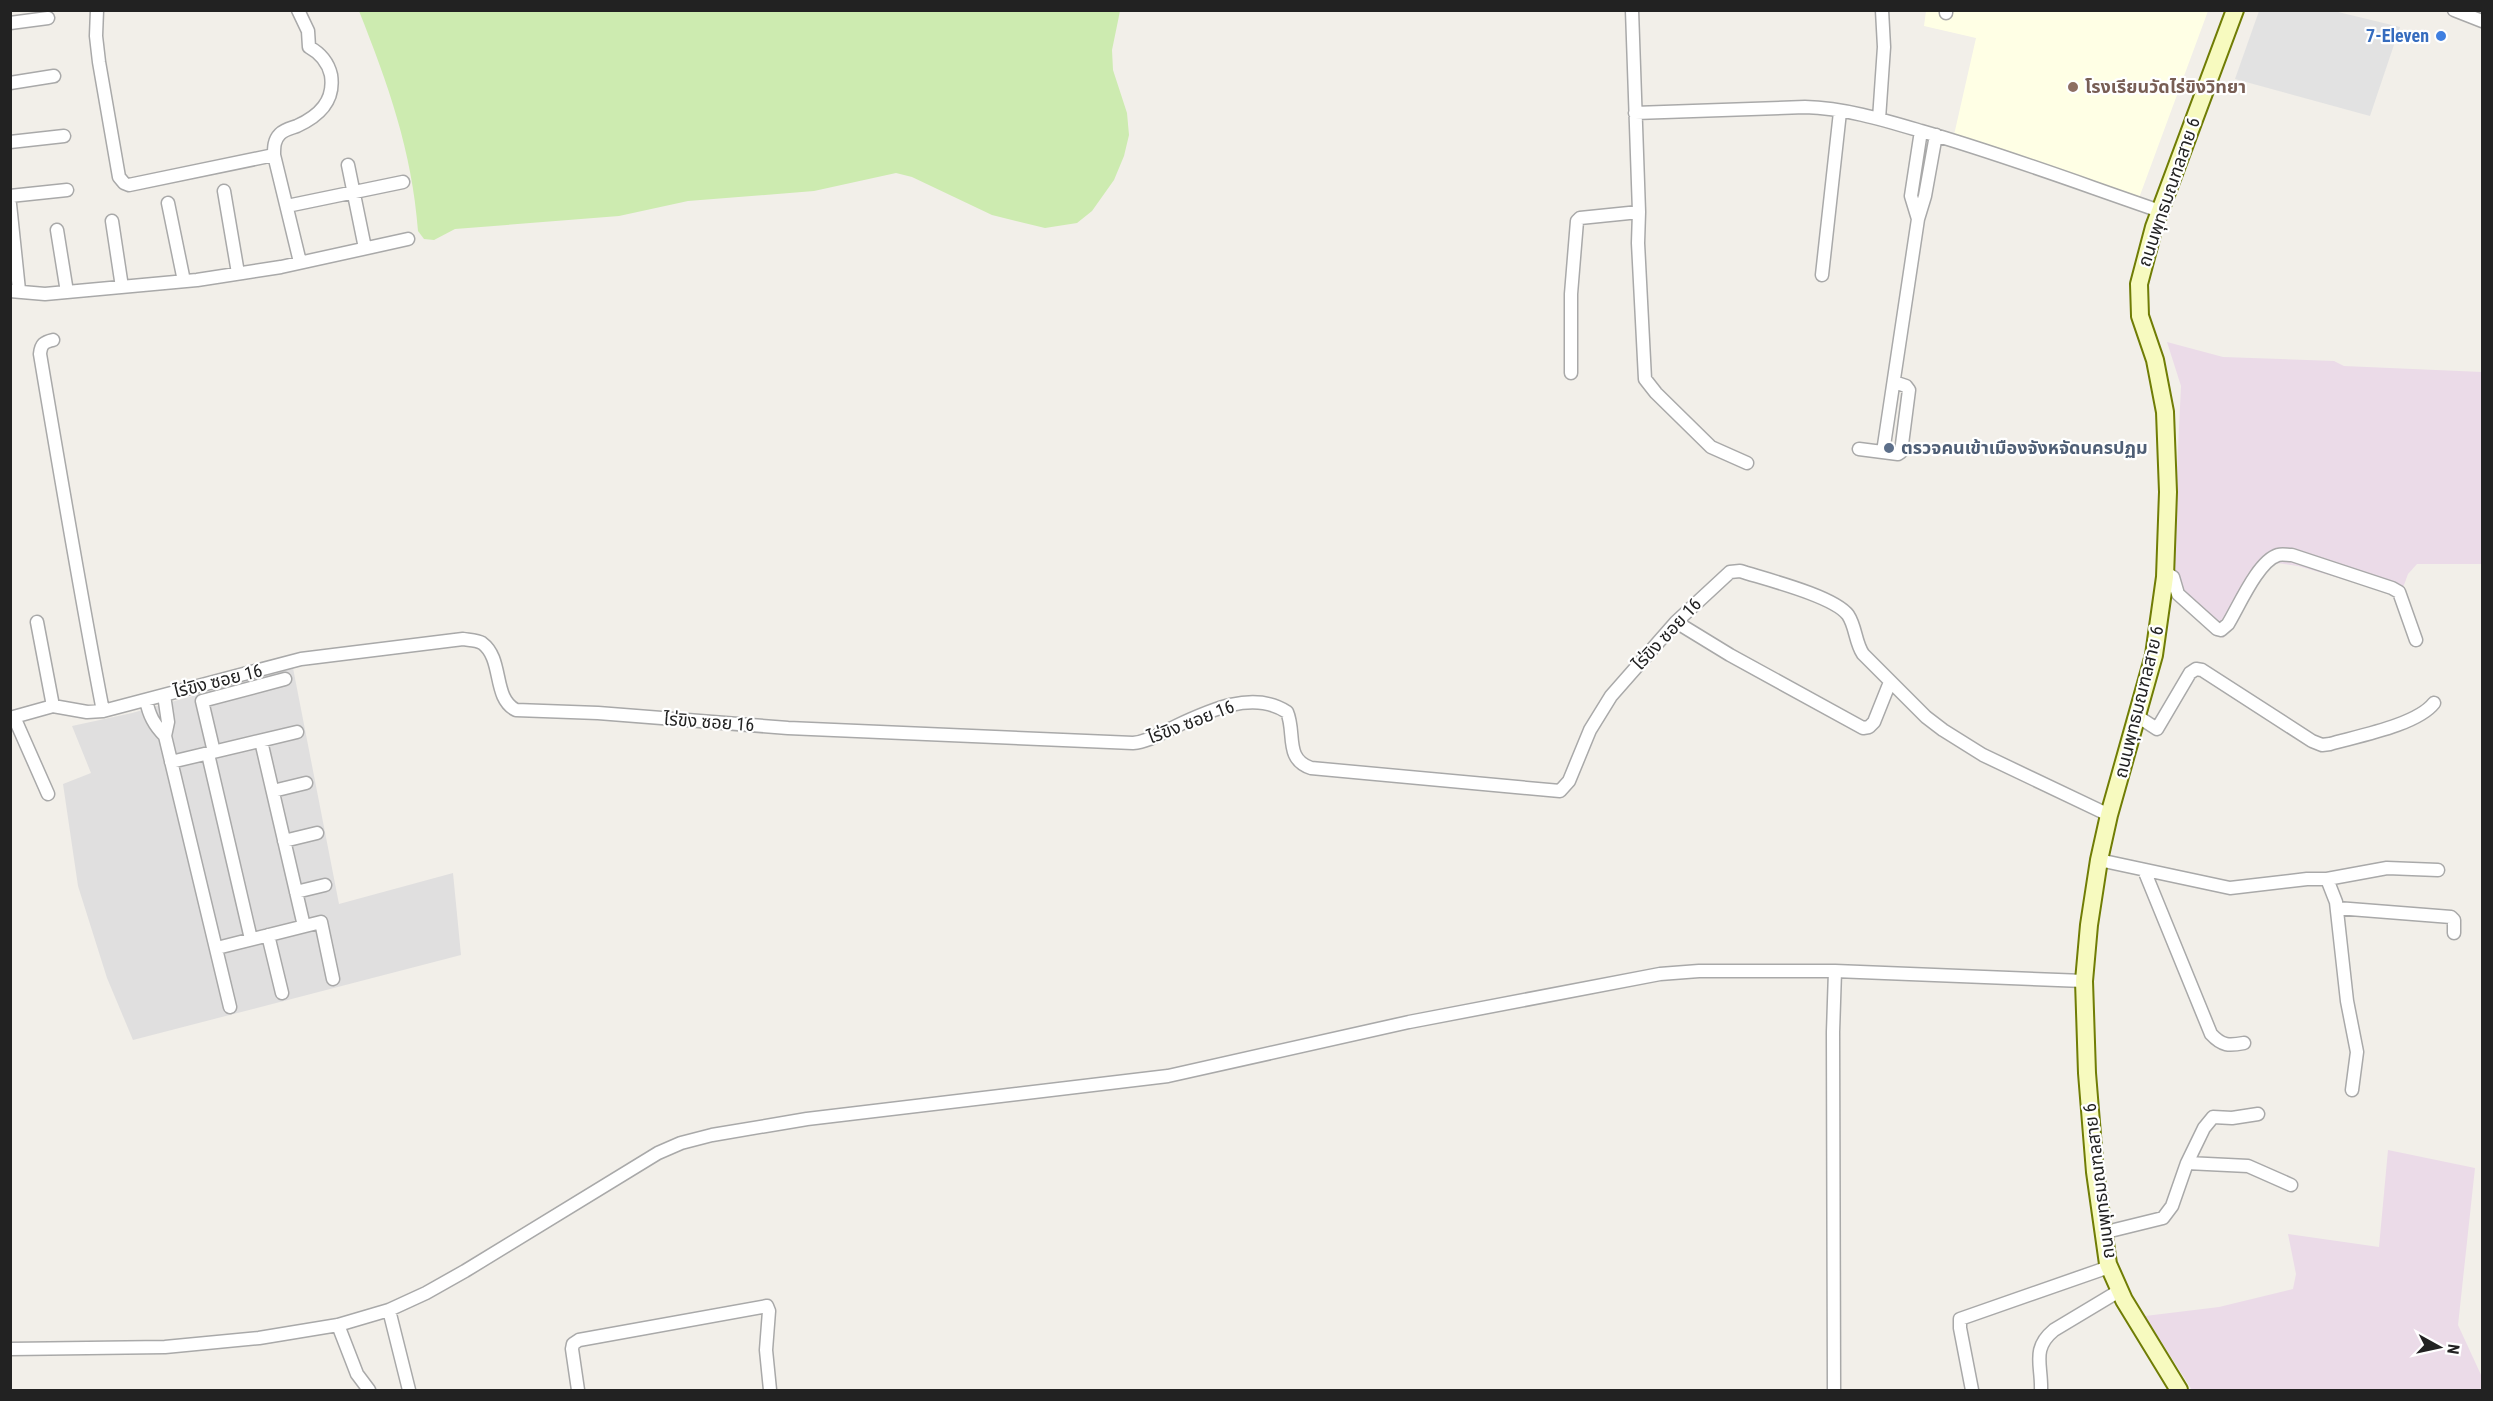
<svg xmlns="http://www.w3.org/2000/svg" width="2493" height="1401" font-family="'Roboto Condensed','Noto Sans Thai',sans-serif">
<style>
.residential{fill:#e0dfdf}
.industrial{fill:#ebdbe8}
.education{fill:#ffffe5}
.grass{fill:#cdebb0}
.parking{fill:#e2e2e2}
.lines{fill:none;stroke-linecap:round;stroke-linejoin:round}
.minor-casing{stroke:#a9a9a9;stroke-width:15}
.secondary-casing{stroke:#707d05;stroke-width:20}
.minor{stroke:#fff;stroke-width:12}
.secondary{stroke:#f7fabf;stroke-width:16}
.shop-dot{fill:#3f7fe0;stroke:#fff;stroke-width:2}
.education-dot{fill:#8d6e63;stroke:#fff;stroke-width:2}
.service-dot{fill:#5c6f8a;stroke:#fff;stroke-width:2}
.labels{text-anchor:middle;stroke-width:4.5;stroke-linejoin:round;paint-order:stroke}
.shop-label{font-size:18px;font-weight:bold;fill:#366cbe;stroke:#fff;text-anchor:end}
.education-label{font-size:18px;font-weight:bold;fill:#785e54;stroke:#fff;text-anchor:start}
.street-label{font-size:18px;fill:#222;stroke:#fff}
.service-label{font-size:18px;font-weight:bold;fill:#4e5e75;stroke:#fff;text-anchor:start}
</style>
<rect width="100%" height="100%" fill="#f2efe9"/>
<path class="residential" d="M 293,668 L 339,904 L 453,873 L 461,955 L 133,1040 L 107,978 L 78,886 L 63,784 L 91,773 L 72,726 L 132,713 Z"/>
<path class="industrial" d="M 2167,342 L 2223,357 L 2334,361 L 2344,366 L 2482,372 L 2482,564 L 2417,564 L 2408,574 L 2400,596 L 2298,566 L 2269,562 L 2223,638 L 2171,594 L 2181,386 Z
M 2388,1150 L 2475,1168 L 2458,1325 L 2482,1377 L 2482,1390 L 2192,1390 L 2145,1316 L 2219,1307 L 2293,1289 L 2296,1274 L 2288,1234 L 2379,1247 Z"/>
<path class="education" d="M 1926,11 L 2208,11 L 2139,198 L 1954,135 L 1976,38 L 1924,26 Z"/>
<path class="grass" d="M 359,11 L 1120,11 L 1112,50 L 1113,70 L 1127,113 L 1129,135 L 1124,156 L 1114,180 L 1092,211 L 1077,223 L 1045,228 L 992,215 L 912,177 L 896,173 L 814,191 L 688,201 L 619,216 L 455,229 L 434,240 L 424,239 L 418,231 C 412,151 388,84 359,11 Z"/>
<path class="parking" d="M 2259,11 L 2334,11 L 2400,27 L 2370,116 L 2235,79 Z"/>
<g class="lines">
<g class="minor-casing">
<path id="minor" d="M 97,10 L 96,36 L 99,62 L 119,177 L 124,183 L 129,185 L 274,155
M 298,10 L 308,31 L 309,47 C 320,53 328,62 331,75 C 335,101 319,116 297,126 C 292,128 285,129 280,134 C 274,140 274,147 274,155 L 300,262
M 2454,10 L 2482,21
M 1946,13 L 1946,10
M 10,23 L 48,18
M 10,83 L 54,76
M 1635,113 L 1805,107 C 1845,108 1884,120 1921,131 C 2002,154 2081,184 2160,211
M 1879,119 L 1884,47 L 1882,10
M 10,142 L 64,136
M 348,165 L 365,248
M 224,191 L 238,273
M 10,196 L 67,190
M 168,203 L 184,281
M 10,204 L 19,290
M 287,206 L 403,182
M 1639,212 L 1638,243 L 1645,379 L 1656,393 L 1711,447 L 1747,463
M 1918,219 L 1911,196 L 1921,131
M 112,221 L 122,287
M 57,230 L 67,292
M 1822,275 L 1840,112
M 10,291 L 45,294 L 197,280 L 281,267 L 408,239
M 53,340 C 44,342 41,344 40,354 C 60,473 80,592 103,711
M 1571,373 L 1571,294 L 1577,221 L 1580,218 L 1639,212 L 1632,10
M 1859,449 L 1898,454 L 1901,452 L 1909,390 L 1906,386 L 1894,382
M 1883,452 L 1918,219 L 1925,196 L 1936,135
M 2165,572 L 2173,577 L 2178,594 L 2217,629 L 2221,630 L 2228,624 C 2239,606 2258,561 2278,555 C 2282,554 2287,555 2292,555 L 2392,588 L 2399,592 L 2416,640
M 37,622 L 53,706
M 1676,622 L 1730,655 L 1863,728 L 1869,727 L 1874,722 L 1890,682
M 146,700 C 149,715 154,725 165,736 L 168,722 L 164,695
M 2137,716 L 2157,729 L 2190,673 L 2196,669 L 2202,670 L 2312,741 L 2322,745 L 2330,744 C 2358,736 2417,725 2434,703
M 14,717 L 48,794
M 10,718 L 53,706 L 87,712 L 103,711 L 301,659 L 463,639 C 468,640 477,640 482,643 C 504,659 492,698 516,710 L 598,713 L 788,728 L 1133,743 C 1147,742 1160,734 1172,728 C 1206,712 1252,689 1287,712 C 1296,733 1284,759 1311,768 L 1560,791 L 1569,781 L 1590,730 L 1611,696 L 1676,622 L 1730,572 L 1740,571 C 1765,579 1834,596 1848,615 C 1856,627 1855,642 1863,654 L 1926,717 L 1943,730 L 1983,755 L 2109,815
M 165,736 L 230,1007
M 261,741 L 304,926
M 214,752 L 202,701 L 285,679
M 208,754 L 251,939
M 171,762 L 297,732
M 273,791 L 306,783
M 284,841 L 317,833
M 2099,860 L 2230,888 L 2307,879 L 2327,879 L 2336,902 L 2347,1001 L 2357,1052 L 2352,1090
M 2144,870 L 2211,1034 C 2222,1046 2229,1046 2244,1043
M 2327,879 L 2387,868 L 2438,870
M 296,892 L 325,885
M 2337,908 L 2451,917 L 2454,920 L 2454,933
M 268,935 L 282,993
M 217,948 L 321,922 L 333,979
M 2187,1163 L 2204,1128 L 2213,1117 L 2232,1118 L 2258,1114
M 2102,1233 L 2163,1218 L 2172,1206 L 2187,1163 L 2248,1166 L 2291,1185
M 389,1310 L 409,1390
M 338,1325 L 357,1374 L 369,1390
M 10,1349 L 165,1347 L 259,1338 L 338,1325 L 389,1310 L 426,1293 L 465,1271 L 658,1153 L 681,1143 L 712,1135 L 807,1119 L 1168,1076 L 1409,1022 L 1660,974 L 1699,971 L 1835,971 L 2084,981
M 578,1390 L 572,1349 L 573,1344 L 579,1340 L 767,1306 L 769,1311 L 766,1350 L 770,1390
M 1834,1390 L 1833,1032 L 1835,971
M 1972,1390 L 1960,1328 L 1960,1319 L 2109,1267
M 2041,1390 C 2042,1365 2031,1349 2054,1330 L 2119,1291"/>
</g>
<g class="secondary-casing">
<path id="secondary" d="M 2179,1390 L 2124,1300 L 2108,1264 L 2095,1172 L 2087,1073 L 2084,981 L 2089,925 L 2099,860 L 2109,815 L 2154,655 L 2165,577 L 2168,492 L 2165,412 L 2155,360 L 2140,316 L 2139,284 L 2154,227 L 2235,10"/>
</g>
<use href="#minor" class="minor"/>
<use href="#secondary" class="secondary"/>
</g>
<circle class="shop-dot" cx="2441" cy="36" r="6"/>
<circle class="education-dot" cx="2073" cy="87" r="6"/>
<circle class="service-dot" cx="1889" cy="448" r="6"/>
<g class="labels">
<g class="shop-label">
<text x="2429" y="42">7-Eleven</text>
</g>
<g class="education-label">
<text x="2085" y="93">โรงเรียนวัดไร่ขิงวิทยา</text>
</g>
<g class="street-label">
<text transform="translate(2169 192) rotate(-71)" y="6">ถนนพุทธมณฑลสาย 6</text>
<text transform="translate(1667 634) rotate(-47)" y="6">ไร่ขิง ซอย 16</text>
<text transform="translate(218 681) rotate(-14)" y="6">ไร่ขิง ซอย 16</text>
<text transform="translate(2139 702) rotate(-76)" y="6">ถนนพุทธมณฑลสาย 6</text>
<text transform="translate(709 722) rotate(4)" y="6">ไร่ขิง ซอย 16</text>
<text transform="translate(1191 722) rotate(-21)" y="6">ไร่ขิง ซอย 16</text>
<text transform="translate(2099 1181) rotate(-97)" y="6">ถนนพุทธมณฑลสาย 6</text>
</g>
<g class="service-label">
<text x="1901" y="454">ตรวจคนเข้าเมืองจังหจัดนครปฏม</text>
</g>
</g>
<rect width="2493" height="1401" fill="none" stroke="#222222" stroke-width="24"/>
<g transform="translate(2439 1347) rotate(98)" stroke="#ffffff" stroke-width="4.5" paint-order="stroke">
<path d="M0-4.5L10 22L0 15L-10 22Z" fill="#222222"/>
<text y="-9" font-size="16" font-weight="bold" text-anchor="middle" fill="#222222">N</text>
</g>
</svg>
